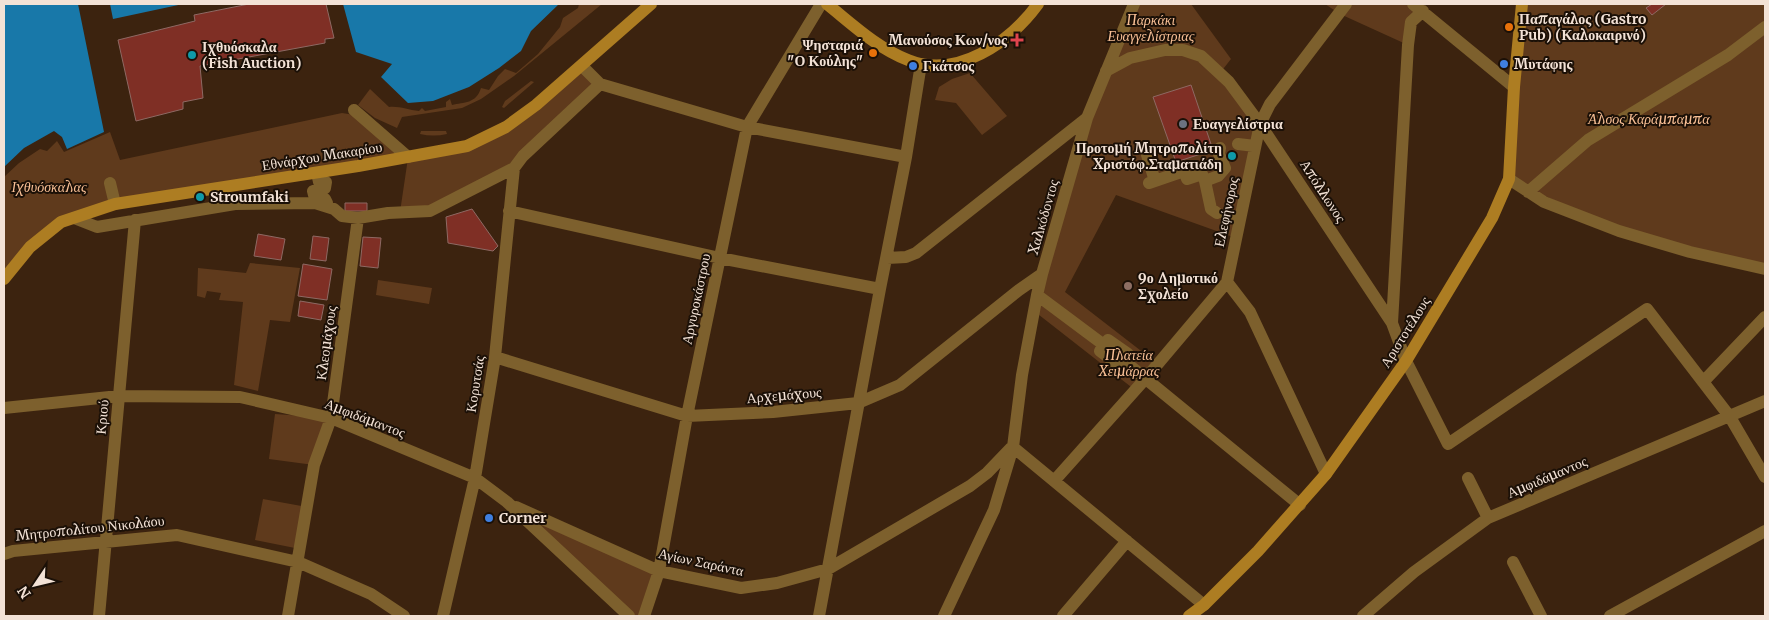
<svg xmlns="http://www.w3.org/2000/svg" width="1769" height="620" font-family="Merriweather,serif">
<style>
.green{fill:#5f3a1c}
.water{fill:#1878a9}
.building{fill:#7f2f25;stroke:#8e6963}
.lines{fill:none;stroke-linecap:round;stroke-linejoin:round}
.street{stroke:#7d602d;stroke-width:12}
.secondary{stroke:#ad7d22;stroke-width:12}
.food-dot{fill:#e8710a;stroke:#1b1007;stroke-width:2}
.health-dot{fill:#e0444e;stroke:#1b1007;stroke-width:2}
.culture-dot{fill:#0f9aa8;stroke:#1b1007;stroke-width:2}
.shop-dot{fill:#3f7fe0;stroke:#1b1007;stroke-width:2}
.worship-dot{fill:#6b7280;stroke:#1b1007;stroke-width:2}
.education-dot{fill:#8d6e63;stroke:#1b1007;stroke-width:2}
.labels{text-anchor:middle;stroke-width:4;stroke-linejoin:round;paint-order:stroke}
.poi-label{font-size:14px;font-weight:bold;fill:#f3e2d6;stroke:#1b1007;text-anchor:start}
.park-label{font-size:14px;font-style:italic;fill:#f8bf95;stroke:#1b1007}
.street-label{font-size:14px;fill:#f3e2d6;stroke:#1b1007}
</style>
<rect width="100%" height="100%" fill="#3c230f"/>
<path class="green" d="M 579,4 L 602,4 L 514,76 L 481,99 L 462,108 L 402,117 L 397,128 L 375,118 L 358,105 L 370,89 L 389,107 C 400,106 408,110 419,111 L 422,108 L 425,111 L 446,107 L 446,102 L 450,99 L 452,105 C 464,102 476,104 481,88 L 489,90 L 498,76 L 505,69 L 516,73 L 538,54 L 560,27 L 563,18 L 578,8 Z
M 1134,4 L 1191,4 L 1231,59 L 1220,73 L 1260,124 L 1236,238 L 1116,195 L 1065,292 L 1158,364 L 1135,390 L 1034,311 L 1070,177 Z
M 1325,4 L 1413,4 L 1423,11 L 1408,45 L 1340,14 Z
M 1522,4 L 1765,4 L 1765,269 L 1619,231 L 1509,179 Z
M 582,66 L 600,84 L 523,156 L 430,211 L 400,212 L 408,158 L 217,187 L 61,222 L 4,279 L 4,177 L 19,163 L 40,149 L 47,151 L 57,141 L 64,152 L 110,132 L 120,160 L 342,113 L 361,116 L 409,157 L 467,146 L 506,127 Z
M 970,73 L 1007,116 L 982,135 L 956,103 L 935,100 L 939,87 L 952,79 Z
M 531,81 L 534,82 L 533,83 L 504,108 L 502,107 L 505,101 Z
M 421,131 L 446,131 L 447,134 C 438,136 429,136 420,134 Z
M 250,263 L 300,268 L 290,322 L 270,320 L 258,391 L 234,385 L 243,302 L 219,300 L 221,293 L 207,291 L 205,298 L 197,296 L 198,268 L 246,273 Z
M 378,280 L 432,288 L 429,304 L 376,295 Z
M 275,414 L 331,418 L 314,465 L 269,459 Z
M 263,499 L 307,507 L 300,549 L 255,540 Z
M 507,502 L 659,571 L 644,616 L 629,616 Z"/>
<path class="water" d="M 4,4 L 78,4 L 104,132 L 67,149 L 62,137 L 54,131 L 24,148 L 4,167 Z
M 110,4 L 183,4 L 113,19 Z
M 343,4 L 559,4 L 531,31 L 521,51 L 499,68 L 469,87 L 433,101 L 408,103 L 381,77 L 392,64 L 356,52 Z"/>
<path class="building" d="M 249,4 L 326,4 L 334,38 L 325,39 L 325,43 L 200,66 L 203,98 L 183,102 L 183,109 L 136,121 L 118,40 L 195,21 L 194,15 Z
M 1652,4 L 1666,4 L 1652,15 L 1646,8 Z
M 1191,85 L 1213,150 L 1176,162 L 1153,97 Z
M 345,203 L 367,203 L 367,211 L 345,211 Z
M 472,209 L 498,246 L 493,251 L 448,243 L 446,217 Z
M 258,234 L 285,239 L 281,260 L 254,256 Z
M 313,236 L 329,238 L 326,261 L 310,259 Z
M 363,237 L 381,238 L 378,268 L 360,266 Z
M 303,264 L 332,269 L 327,300 L 298,296 Z
M 300,301 L 324,305 L 321,320 L 298,316 Z"/>
<g class="lines">
<path class="street" d="M 1413,4 L 1514,87
M 582,66 L 600,84 L 747,127 L 906,157
M 1106,71 L 1130,58 L 1165,50 L 1183,50 L 1201,56 L 1229,82 L 1260,124 L 1392,323 L 1406,361 L 1448,444 L 1647,309 L 1730,417 L 1765,477
M 354,110 L 408,157
M 1238,144 L 1255,146
M 1147,155 L 1155,181
M 317,173 L 319,182 L 326,182 L 325,188 L 313,191 L 314,195 L 325,199 L 327,203
M 1509,179 L 1544,202 L 1619,231 L 1690,252 L 1765,269
M 1205,181 L 1211,209 L 1217,213
M 110,183 L 115,204
M 1149,183 L 1184,171 L 1187,179 L 1202,174 L 1205,181 L 1218,176 L 1225,168 L 1219,154 L 1220,148
M 1528,192 L 1588,140 L 1728,55 L 1765,27
M 509,211 L 720,258 L 880,289
M 1226,215 L 1240,217
M 74,218 L 97,227 L 235,204 L 315,203 L 334,209 L 342,216 L 358,218 L 388,213 L 430,211 L 514,168
M 887,258 L 906,257 L 916,253 L 1087,118
M 1227,282 L 1250,312 L 1326,474
M 1037,295 L 1104,345
M 1392,323 L 1408,45 L 1411,22 L 1423,11
M 1108,340 L 1128,354 L 1120,366 L 1100,351 Z
M 495,357 L 687,416 L 773,412 L 858,403 L 900,385 L 1019,290 L 1042,274
M 1124,361 L 1300,505
M 1703,382 L 1765,317
M 4,408 L 119,396 L 240,397 L 331,418 L 475,478 L 507,502 L 629,616
M 1013,447 L 1204,605
M 1468,478 L 1488,518
M 1054,481 L 1146,378 L 1227,282 L 1260,124 L 1270,104 L 1346,4
M 516,507 L 659,571 L 741,588 L 777,583 L 828,569 L 970,486 L 987,473 L 1011,448
M 4,554 L 13,551 L 177,535 L 298,562 L 371,594 L 404,616
M 1513,562 L 1541,616
M 99,616 L 135,220
M 288,616 L 314,465 L 331,418 L 358,218
M 443,616 L 475,478 L 495,357 L 514,168 L 523,156 L 600,84
M 644,616 L 659,571 L 687,416 L 747,127 L 821,4
M 819,616 L 880,289 L 906,157 L 921,64
M 944,616 L 994,510 L 1013,447 L 1022,375 L 1037,295 L 1042,274 L 1087,118 L 1134,4
M 1063,616 L 1127,541
M 1363,616 L 1414,572 L 1488,518 L 1765,401
M 1610,616 L 1765,531"/>
<path class="secondary" d="M 827,4 C 852,24 877,48 908,60 C 957,80 1010,42 1038,4
M 4,279 L 30,247 L 61,222 L 115,204 L 358,166 L 467,146 L 506,127 L 536,105 L 651,4
M 1189,616 L 1204,605 L 1258,551 L 1326,474 L 1406,361 L 1492,218 L 1509,179 L 1514,87 L 1522,4"/>
</g>
<g class="food-dot">
<circle cx="1509" cy="27" r="5"/>
<circle cx="873" cy="53" r="5"/>
</g>
<path class="health-dot" d="M1014.5 32.5h5v5h5v5h-5v5h-5v-5h-5v-5h5z"/>
<g class="culture-dot">
<circle cx="192" cy="55" r="5"/>
<circle cx="1232" cy="156" r="5"/>
<circle cx="200" cy="197" r="5"/>
</g>
<g class="shop-dot">
<circle cx="1504" cy="64" r="5"/>
<circle cx="913" cy="66" r="5"/>
<circle cx="489" cy="518" r="5"/>
</g>
<circle class="worship-dot" cx="1183" cy="124" r="5"/>
<circle class="education-dot" cx="1128" cy="286" r="5"/>
<g class="labels">
<g class="poi-label">
<text x="1519" y="24">Παπαγάλος (Gastro<tspan x="1519" dy="16">Pub) (Καλοκαιρινό)</tspan></text>
<text x="1007" y="45" text-anchor="end">Μανούσος Κων/νος</text>
<text x="863" y="50" text-anchor="end">Ψησταριά<tspan x="863" dy="16">"Ο Κούλης"</tspan></text>
<text x="202" y="52">Ιχθυόσκαλα<tspan x="202" dy="16">(Fish Auction)</tspan></text>
<text x="1514" y="69">Μυτάφης</text>
<text x="923" y="71">Γκάτσος</text>
<text x="1193" y="129">Ευαγγελίστρια</text>
<text x="1222" y="153" text-anchor="end">Προτομή Μητροπολίτη<tspan x="1222" dy="16">Χριστόφ.Σταματιάδη</tspan></text>
<text x="210" y="202">Stroumfaki</text>
<text x="1138" y="283">9ο Δημοτικό<tspan x="1138" dy="16">Σχολείο</tspan></text>
<text x="499" y="523">Corner</text>
</g>
<g class="park-label">
<text x="1151" y="25">Παρκάκι<tspan x="1151" dy="16">Ευαγγελίστριας</tspan></text>
<text x="1649" y="124">Άλσος Καράμπαμπα</text>
<text x="49" y="192">Ιχθυόσκαλας</text>
<text x="1129" y="360">Πλατεία<tspan x="1129" dy="16">Χειμάρρας</tspan></text>
</g>
<g class="street-label">
<text transform="translate(322 156) rotate(-9)" y="5">Εθνάρχου Μακαρίου</text>
<text transform="translate(1323 191) rotate(57)" y="5">Απόλλωνος</text>
<text transform="translate(1226 212) rotate(-78)" y="5">Ελεφήνορος</text>
<text transform="translate(1043 217) rotate(-74)" y="5">Χαλκόδοντος</text>
<text transform="translate(696 299) rotate(-78)" y="5">Αργυροκάστρου</text>
<text transform="translate(1405 332) rotate(-58)" y="5">Αριστοτέλους</text>
<text transform="translate(326 343) rotate(-82)" y="5">Κλεομάχους</text>
<text transform="translate(475 384) rotate(-81)" y="5">Κορυτσάς</text>
<text transform="translate(784 395) rotate(-5)" y="5">Αρχεμάχους</text>
<text transform="translate(102 417) rotate(-85)" y="5">Κριού</text>
<text transform="translate(365 418) rotate(21)" y="5">Αμφιδάμαντος</text>
<text transform="translate(1547 477) rotate(-23)" y="5">Αμφιδάμαντος</text>
<text transform="translate(90 528) rotate(-6)" y="5">Μητροπολίτου Νικολάου</text>
<text transform="translate(701 562) rotate(12)" y="5">Αγίων Σαράντα</text>
</g>
</g>
<rect width="1769" height="620" fill="none" stroke="#f3e2d6" stroke-width="10"/>
<g transform="translate(35 585) rotate(235)" stroke="#1b1007" stroke-width="4" paint-order="stroke">
<path d="M0-4L9 19L0 12L-9 19Z" fill="#f3e2d6"/>
<text y="-8" font-size="14" font-weight="bold" text-anchor="middle" fill="#f3e2d6">N</text>
</g>
</svg>
